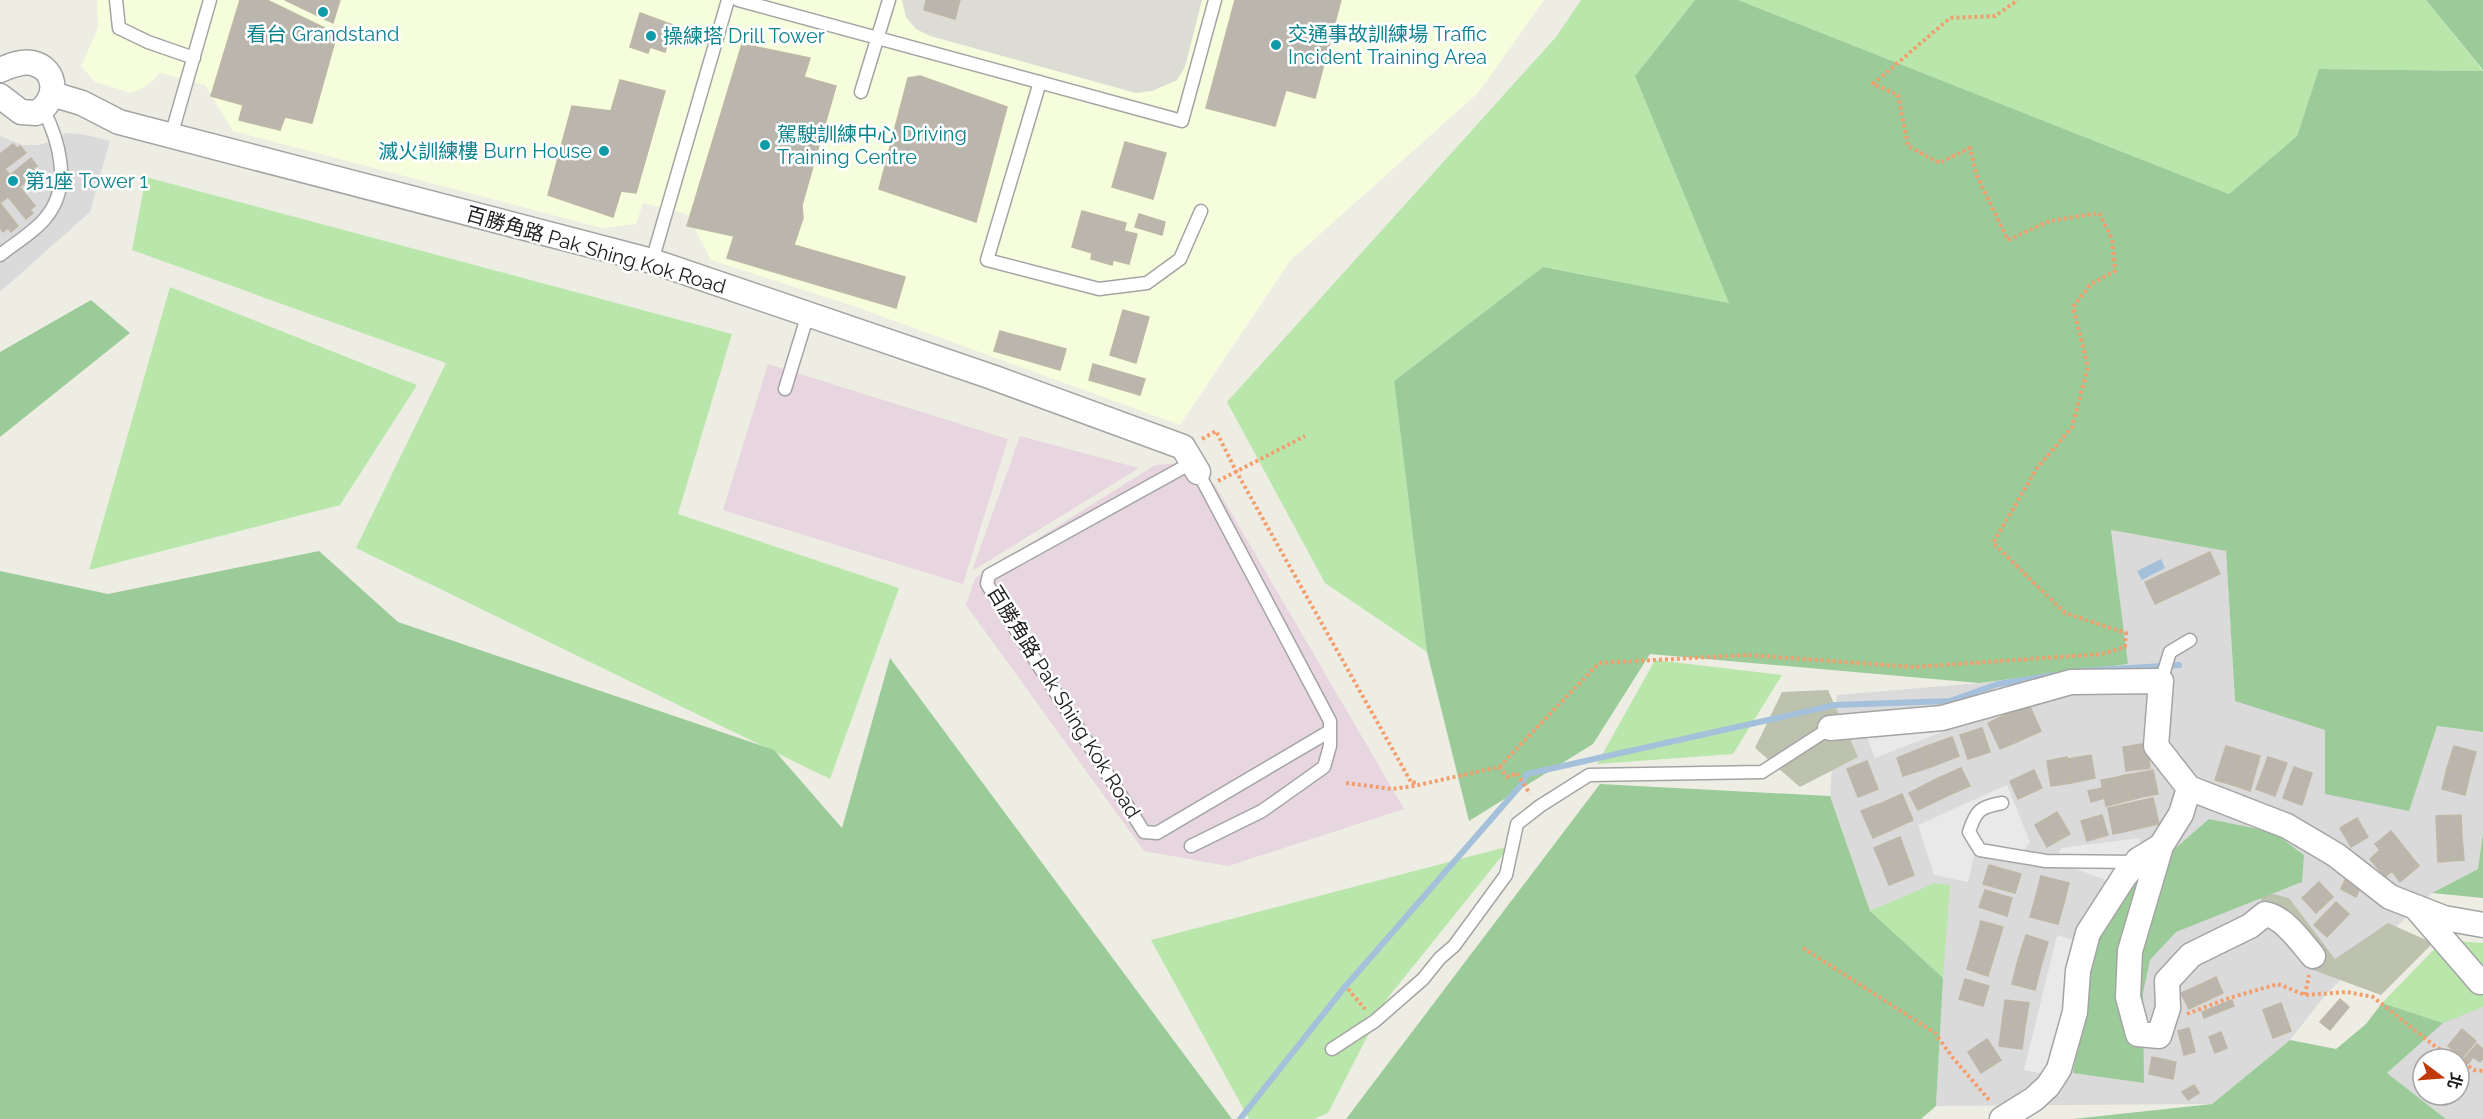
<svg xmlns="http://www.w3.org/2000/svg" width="2483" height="1119" font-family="Raleway,'Noto Sans TC',sans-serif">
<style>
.residential{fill:#dbdada;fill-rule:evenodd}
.industrial{fill:#e7d5df}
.education{fill:#f5fddd}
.airport{fill:#dcdcd5}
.construction{fill:#bdc2af}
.grass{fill:#b9e6ab}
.forest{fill:#9ccb9a}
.parking{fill:#e9e9e9}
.water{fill:#a5c0da}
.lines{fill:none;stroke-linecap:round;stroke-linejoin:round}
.stream{stroke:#a5c0da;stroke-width:6}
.building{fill:#bab6ad;stroke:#bfb7a6;stroke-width:1.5}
.lane-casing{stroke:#a4a4a4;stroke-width:15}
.street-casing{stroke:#a4a4a4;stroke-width:27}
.path{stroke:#f39e6f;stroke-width:4;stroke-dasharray:3 3;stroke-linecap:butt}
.lane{stroke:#fff;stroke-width:12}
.street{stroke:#fff;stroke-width:24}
.culture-dot{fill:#0f9aa8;stroke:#fff;stroke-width:2}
.labels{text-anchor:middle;stroke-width:5;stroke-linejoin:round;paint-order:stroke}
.culture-label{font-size:20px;fill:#0d838f;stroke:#fff;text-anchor:start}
.street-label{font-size:20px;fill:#1d1d1d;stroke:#fff}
</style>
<rect width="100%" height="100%" fill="#eeede3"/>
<path class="residential" d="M 66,133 L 82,134 L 110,141 L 90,212 L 0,292 L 0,136 L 23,145 L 38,145 L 53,141 Z
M 2111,530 L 2226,551 L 2235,701 L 2483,732 L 2483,833 L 2478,869 L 2432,893 L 2327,993 L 2290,1040 L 2212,1104 L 1936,1106 L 1942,978 L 1870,911 L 1830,796 L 1837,695 L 1979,683 L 2128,664 Z
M 2483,994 L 2483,1119 L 2446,1119 L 2387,1073 L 2461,1006 ZM 2423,1059 L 2459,1059 L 2459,1095 L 2423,1095 Z"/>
<path class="industrial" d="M 768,364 L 1008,439 L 963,584 L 723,510 Z
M 1020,436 L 1139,468 L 972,571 Z
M 1193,462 L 1199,472 L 1215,485 L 1404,809 L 1228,866 L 1144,851 L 966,605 L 975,578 L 1155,465 Z"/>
<path class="education" d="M 97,0 L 1544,0 L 1479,92 L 1290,261 L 1180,425 L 856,307 L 711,260 L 687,214 L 643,203 L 636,224 L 602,228 L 233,131 L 205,85 L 160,73 L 147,86 L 131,93 L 95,82 L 81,66 L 98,28 Z"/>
<path class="airport" d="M 902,0 L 1202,0 L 1185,67 L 1177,80 L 1152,91 L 1136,93 L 930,36 L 916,29 L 906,17 Z"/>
<path class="construction" d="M 1828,690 L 1858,757 L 1800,787 L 1755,748 L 1782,692 Z
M 2262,891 L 2289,898 L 2335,959 L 2388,923 L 2433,943 L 2381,995 L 2305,967 L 2260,915 Z"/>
<path class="grass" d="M 1581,0 L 1695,0 L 1635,76 L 1729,303 L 1543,267 L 1394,381 L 1427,652 L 1325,583 L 1227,402 L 1556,37 Z
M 1738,0 L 2426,0 L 2483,71 L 2319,69 L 2297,136 L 2229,194 Z
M 146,177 L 732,334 L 678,514 L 899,588 L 830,779 L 356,548 L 446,363 L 132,250 Z
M 170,287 L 417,385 L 340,505 L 89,570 Z
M 1655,660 L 1782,675 L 1733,754 L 1597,764 Z
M 1510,846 L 1386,1000 L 1328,1113 L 1314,1119 L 1249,1119 L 1151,940 Z
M 1935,883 L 1950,885 L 1943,978 L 1870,911 Z
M 2443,940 L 2483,943 L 2483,1007 L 2443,1023 L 2382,1003 Z"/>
<path class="forest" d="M 1695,0 L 1738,0 L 2229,194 L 2297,136 L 2319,69 L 2483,71 L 2483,732 L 2437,726 L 2409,811 L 2325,794 L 2325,730 L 2235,701 L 2226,551 L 2111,530 L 2128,664 L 1979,683 L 1650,654 L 1593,744 L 1469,821 L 1427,652 L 1394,381 L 1543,267 L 1729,303 L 1635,76 Z
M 2426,0 L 2483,0 L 2483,70 Z
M 91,300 L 130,333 L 0,437 L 0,352 Z
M 319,551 L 398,622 L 774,750 L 842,828 L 890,658 L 1232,1119 L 0,1119 L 0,571 L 108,594 Z
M 1600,784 L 1830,796 L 1870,911 L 1943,978 L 1936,1106 L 1921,1119 L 1346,1119 Z
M 2209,819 L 2273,832 L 2304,855 L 2302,882 L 2176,932 L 2150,960 L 2143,993 L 2144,1083 L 2073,1073 L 2088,975 L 2100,927 L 2140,879 Z
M 2483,833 L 2483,898 L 2432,893 L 2478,869 Z
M 2382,1003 L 2443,1023 L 2387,1073 L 2446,1119 L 2073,1119 L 2212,1104 L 2290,1040 L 2336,1049 L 2366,1024 Z"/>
<path class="parking" d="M 1941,704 L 1950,729 L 1875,758 L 1865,733 Z
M 2007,785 L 2030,842 L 2019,857 L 1976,847 L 1968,882 L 1934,875 L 1918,825 Z
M 2140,838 L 2142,853 L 2106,880 L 2056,862 L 2061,848 Z
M 2057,935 L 2076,941 L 2050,1075 L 2024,1070 Z"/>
<path class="water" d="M 2161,559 L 2165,568 L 2142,580 L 2137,571 Z"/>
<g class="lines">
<path class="stream" d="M 2080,671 L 2179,665
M 1240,1119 L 1344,988 L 1521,785 L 1527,774 L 1835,705 L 1950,701 L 1998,684 L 2055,675"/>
</g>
<path class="building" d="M 240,0 L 267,0 L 337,34 L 312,123 L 285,117 L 280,130 L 239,120 L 243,105 L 211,96 Z
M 285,0 L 340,0 L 333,23 Z
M 926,0 L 960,0 L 955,19 L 924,10 Z
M 1235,0 L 1341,0 L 1315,98 L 1286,90 L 1275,126 L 1206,108 Z
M 640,13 L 673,25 L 665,52 L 650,47 L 648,53 L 630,47 Z
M 742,44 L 810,58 L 804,77 L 836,86 L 802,205 L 803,218 L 794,245 L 905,277 L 896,308 L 727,258 L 734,236 L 687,226 Z
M 920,76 L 1007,107 L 976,222 L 879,189 L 908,78 Z
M 620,80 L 665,91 L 636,193 L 621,191 L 613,217 L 548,195 L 572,106 L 611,111 Z
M 1125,142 L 1166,153 L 1153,199 L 1112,187 Z
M 13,144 L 17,148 L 20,146 L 26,153 L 5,169 L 10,175 L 31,158 L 37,166 L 33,168 L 37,173 L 20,187 L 35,206 L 30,210 L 33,213 L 26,219 L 8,197 L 0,203 L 0,154 Z
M 0,203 L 18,226 L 11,232 L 8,228 L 3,232 L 0,228 Z
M 1082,211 L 1126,223 L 1124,231 L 1137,234 L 1129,264 L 1113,260 L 1112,265 L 1091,259 L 1092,253 L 1072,247 Z
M 1139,214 L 1165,222 L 1162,235 L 1135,227 Z
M 1123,310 L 1149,317 L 1136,363 L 1110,355 Z
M 1000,331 L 1066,349 L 1060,370 L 994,351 Z
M 1093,364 L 1145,379 L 1140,395 L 1089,380 Z
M 2210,552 L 2220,574 L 2155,604 L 2145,582 Z
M 2029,704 L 2041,731 L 2019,741 L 2007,714 Z
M 2007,714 L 2019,741 L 2000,749 L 1988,723 Z
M 1982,728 L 1990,752 L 1968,759 L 1960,735 Z
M 1952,737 L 1959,756 L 1931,767 L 1924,747 Z
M 2147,743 L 2150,768 L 2126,771 L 2123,747 Z
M 2226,746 L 2243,751 L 2233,785 L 2215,780 Z
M 2454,746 L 2476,752 L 2470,774 L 2447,768 Z
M 1924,747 L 1931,767 L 1903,776 L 1897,758 Z
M 2243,751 L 2260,756 L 2250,791 L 2233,785 Z
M 2091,755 L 2095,778 L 2071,783 L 2067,759 Z
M 2067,757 L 2071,783 L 2051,786 L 2047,761 Z
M 2268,757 L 2287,763 L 2275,796 L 2256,789 Z
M 1867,761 L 1878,789 L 1858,797 L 1847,769 Z
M 2294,767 L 2312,773 L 2302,805 L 2283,798 Z
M 1961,768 L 1970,786 L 1947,796 L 1938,778 Z
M 2447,768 L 2470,774 L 2465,795 L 2442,789 Z
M 2034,770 L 2042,788 L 2018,799 L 2010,781 Z
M 2153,770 L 2158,794 L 2142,797 L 2137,773 Z
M 2137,773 L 2142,797 L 2130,800 L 2125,775 Z
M 2125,775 L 2130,800 L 2118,803 L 2113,778 Z
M 1938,778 L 1947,796 L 1918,810 L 1909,793 Z
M 2113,778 L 2118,803 L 2106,806 L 2101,780 Z
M 2103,788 L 2105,798 L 2091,802 L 2088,791 Z
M 1902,794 L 1913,820 L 1893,829 L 1882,803 Z
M 2153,798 L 2159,824 L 2113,834 L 2108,808 Z
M 1882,803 L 1893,829 L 1873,838 L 1861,811 Z
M 2057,812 L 2070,834 L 2059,840 L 2047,818 Z
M 2102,815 L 2108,835 L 2087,841 L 2081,821 Z
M 2461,815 L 2462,837 L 2437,838 L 2436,816 Z
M 2047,818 L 2059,840 L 2047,847 L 2035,825 Z
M 2357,818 L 2368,837 L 2351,847 L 2340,828 Z
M 2391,831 L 2419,866 L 2400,882 L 2392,871 L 2385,877 L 2370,859 L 2380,850 L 2375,844 Z
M 1900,837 L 1907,856 L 1882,867 L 1874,848 Z
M 2462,837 L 2464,860 L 2438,862 L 2437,838 Z
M 1907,856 L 1914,875 L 1889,885 L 1882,867 Z
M 1989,865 L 2021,874 L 2015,893 L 1983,884 Z
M 2041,876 L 2069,883 L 2064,903 L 2036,896 Z
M 2345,880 L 2360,888 L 2356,897 L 2341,889 Z
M 2319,882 L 2333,897 L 2316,913 L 2302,898 Z
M 1985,890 L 2012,898 L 2007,916 L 1979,907 Z
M 2036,896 L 2064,903 L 2058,924 L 2030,917 Z
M 2336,902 L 2349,914 L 2327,937 L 2314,925 Z
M 1981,921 L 2003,927 L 1995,953 L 1974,946 Z
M 2026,935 L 2048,942 L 2041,966 L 2018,960 Z
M 1974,946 L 1995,953 L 1988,976 L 1967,969 Z
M 2018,960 L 2041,966 L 2035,990 L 2012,984 Z
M 2216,977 L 2223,993 L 2206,1001 L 2199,985 Z
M 1965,979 L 1989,986 L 1983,1006 L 1959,999 Z
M 2199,985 L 2206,1001 L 2189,1009 L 2181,993 Z
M 2340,999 L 2349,1007 L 2330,1030 L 2320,1022 Z
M 2005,1000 L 2029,1003 L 2025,1027 L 2002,1023 Z
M 2232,1000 L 2234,1006 L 2204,1018 L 2202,1012 Z
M 2281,1003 L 2291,1031 L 2273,1038 L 2263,1010 Z
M 2002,1023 L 2025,1027 L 2022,1049 L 1999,1046 Z
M 2189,1028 L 2195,1052 L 2184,1055 L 2178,1031 Z
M 2462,1029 L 2476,1041 L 2462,1058 L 2448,1046 Z
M 2221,1032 L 2227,1048 L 2215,1053 L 2209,1037 Z
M 1987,1039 L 2001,1060 L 1981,1073 L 1968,1052 Z
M 2477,1044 L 2483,1049 L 2483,1058 L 2480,1062 L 2473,1057 L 2468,1064 L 2463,1060 Z
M 2152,1057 L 2176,1062 L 2173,1079 L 2149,1074 Z
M 2423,1068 L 2423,1086 L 2414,1079 Z
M 2194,1085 L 2199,1093 L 2188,1100 L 2182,1092 Z"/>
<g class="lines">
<g class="lane-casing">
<path id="lane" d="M 116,0 L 119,28 L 148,42 L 194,58
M 738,0 L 1182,121 L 1215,0
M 1040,82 L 987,260 L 1099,289 L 1147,283 L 1180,259 L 1201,211
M 861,92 L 889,0
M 171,136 L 210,0
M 0,255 C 14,244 37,230 47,216 C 72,185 59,140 43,109
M 652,261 L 728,0
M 785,389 L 808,314
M 1193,462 L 989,575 L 987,584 L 1144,832 L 1157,833 L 1330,731
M 2161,681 L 2170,652 L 2190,640
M 2002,803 C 1980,807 1976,810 1969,832 L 1980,850 L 2046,861 L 2136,862
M 1191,846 L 1262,811 L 1324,767 L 1330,746 L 1330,721 L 1198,472
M 1332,1049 L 1375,1021 L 1423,979 L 1440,958 L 1454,946 L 1506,875 L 1517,824 L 1540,806 L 1589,775 L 1762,772 L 1830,728"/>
</g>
<g class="street-casing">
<path id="street" d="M 0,70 C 10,66 21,61 32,63 C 59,69 58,102 36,113 L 21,112 L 0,96
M 52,94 L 82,103 L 119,122 L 652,261 L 992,377 L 1183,447 L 1198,472
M 1830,728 L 1942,718 L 2071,682 L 2161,681 L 2156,746 L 2189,788
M 2189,788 L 2287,826 L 2336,855 L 2390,897 L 2444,918 L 2483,925
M 2161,846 L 2130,951 L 2128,997 L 2138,1034 L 2159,1036 L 2168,1008 L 2167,981 L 2191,955 L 2250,926 L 2265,914 C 2284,917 2301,942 2313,956
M 2417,909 L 2480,982
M 2002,1119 L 2034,1099 L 2048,1086 L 2059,1069 L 2075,1012 L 2078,971 L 2088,933 L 2124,877 L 2138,860 L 2161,846 L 2181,814 L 2189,788"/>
</g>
<path class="path" d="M 1202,439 L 1216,431 L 1236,471 L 1411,782 L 1414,782 L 1413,786
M 1218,481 L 1305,436
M 1499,767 L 1507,777 L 1517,773 L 1530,794
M 1346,783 L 1392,789 L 1414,786 L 1499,767 L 1599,663 L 1748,655 L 1914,667 L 2102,654 L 2125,647 L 2126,633 L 2065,613 L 1993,543 L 2037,468 L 2072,427 L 2088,367 L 2073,307 L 2091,284 L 2115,271 L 2112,239 L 2099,213 L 2050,221 L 2008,240 L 1976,174 L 1970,148 L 1939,163 L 1908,146 L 1898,95 L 1873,84 L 1950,18 L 1995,16 L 2018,0
M 1803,948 L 1935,1033 L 1953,1058 L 1990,1101
M 1348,989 L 1365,1009
M 2305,995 L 2309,975
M 2187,1014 L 2229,998 L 2278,984 L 2305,995 L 2347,992 L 2373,997 L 2436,1047 L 2458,1059
M 2459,1059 L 2474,1070 L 2483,1071"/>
<use href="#lane" class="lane"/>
<use href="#street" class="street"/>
</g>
<g class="culture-dot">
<circle cx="323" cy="12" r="6"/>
<circle cx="651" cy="36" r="6"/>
<circle cx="1276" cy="45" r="6"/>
<circle cx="765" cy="145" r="6"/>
<circle cx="604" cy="151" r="6"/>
<circle cx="13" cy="181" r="6"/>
</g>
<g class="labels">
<g class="culture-label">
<text x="323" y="41" text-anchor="middle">看台 Grandstand</text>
<text x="1288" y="41">交通事故訓練場 Traffic<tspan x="1288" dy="23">Incident Training Area</tspan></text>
<text x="663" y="43">操練塔 Drill Tower</text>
<text x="777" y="141">駕駛訓練中心 Driving<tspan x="777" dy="23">Training Centre</tspan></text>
<text x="592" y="158" text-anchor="end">滅火訓練樓 Burn House</text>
<text x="25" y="188">第1座 Tower 1</text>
</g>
<g class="street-label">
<text transform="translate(596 250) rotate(16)" y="7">百勝角路 Pak Shing Kok Road</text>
<text transform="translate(1064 702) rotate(58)" y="7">百勝角路 Pak Shing Kok Road</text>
</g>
</g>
<g transform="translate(2441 1077) rotate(106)"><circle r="28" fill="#ffffff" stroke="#a5a5a5" stroke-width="1.5"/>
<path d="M0-4.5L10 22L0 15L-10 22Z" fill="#c13809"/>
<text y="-9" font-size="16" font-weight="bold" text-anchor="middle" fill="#1d1d1d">北</text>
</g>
</svg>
